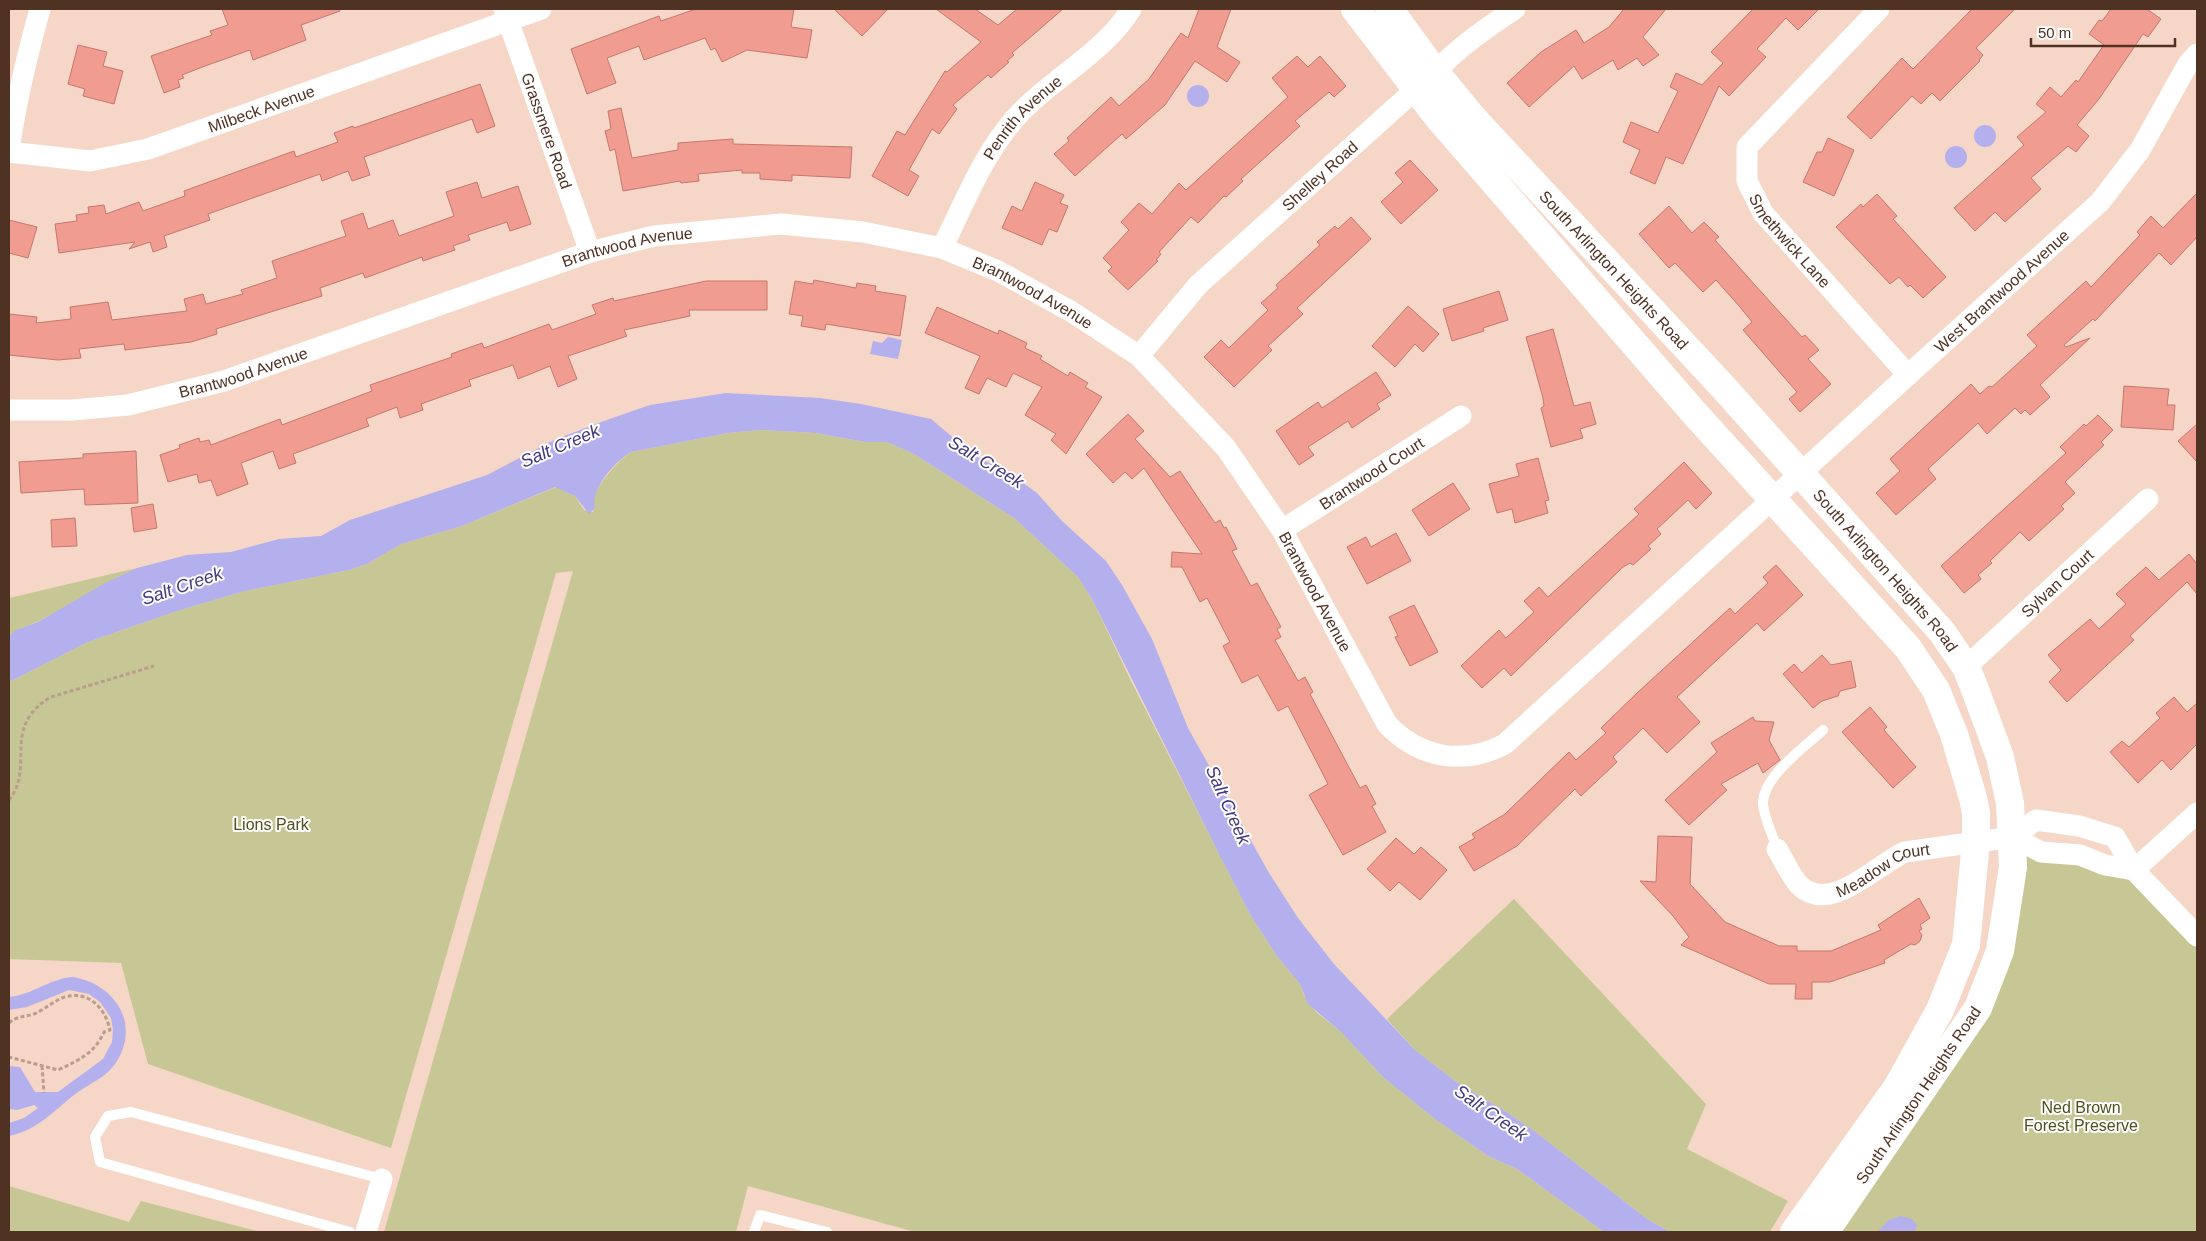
<svg xmlns="http://www.w3.org/2000/svg" width="2206" height="1241" font-family="Arial,sans-serif">
<style>
.green{fill:#c7c796}
.water{fill:#b4afed}
.building{fill:#f09c91;stroke:#c7776d}
.lines{fill:none;stroke-linecap:round;stroke-linejoin:round}
.path{stroke:#bb9c8d;stroke-width:3;stroke-dasharray:4 2.5;stroke-linecap:butt}
.service{stroke:#fff;stroke-width:10}
.minor{stroke:#fff;stroke-width:21}
.secondary{stroke:#fff;stroke-width:28}
.labels{text-anchor:middle;stroke-width:4;stroke-linejoin:round;paint-order:stroke}
.street-label{font-size:16px;fill:#503223;stroke:#fefefe}
.park-label{font-size:16px;fill:#514f1d;stroke:#fefefe}
.water-label{font-size:18px;font-style:italic;fill:#43377f;stroke:#fefefe}
</style>
<rect width="100%" height="100%" fill="#f5d6c7"/>
<path class="green" d="M 761,430 L 816,433 L 865,442 L 887,442 L 914,454 L 1014,518 L 1078,577 L 1092,599 L 1132,683 L 1251,916 L 1277,956 L 1300,984 L 1304,995 L 1316,1012 L 1341,1032 L 1384,1078 L 1435,1119 L 1488,1156 L 1517,1169 L 1604,1232 L 915,1232 L 748,1186 L 736,1232 L 384,1232 L 573,571 L 556,573 L 391,1148 L 148,1064 L 121,963 L 9,959 L 9,682 L 88,642 L 180,610 L 245,591 L 349,570 L 367,564 L 401,544 L 462,526 L 556,487 L 575,496 L 584,510 L 593,512 C 595,507 592,504 593,500 C 596,486 619,459 631,452 L 728,433 Z
M 137,568 C 105,583 75,602 43,619 C 32,625 19,627 9,636 L 9,598 Z
M 2013,837 L 2134,870 L 2197,932 L 2197,1232 L 1825,1232 L 1978,1008 Z
M 1514,899 L 1706,1104 L 1687,1149 L 1788,1201 L 1770,1232 L 1670,1232 L 1647,1219 L 1537,1133 L 1502,1109 L 1459,1084 L 1414,1049 L 1387,1019 Z
M 9,1186 L 129,1222 L 141,1201 L 261,1232 L 9,1232 Z"/>
<path class="water" d="M1187 96a11 11 0 1 1 22 0a11 11 0 1 1-22 0Z
M1974 136a11 11 0 1 1 22 0a11 11 0 1 1-22 0Z
M1945 157a11 11 0 1 1 22 0a11 11 0 1 1-22 0Z
M 888,337 L 902,340 L 898,359 L 870,354 L 873,341 L 882,343 Z
M 726,393 L 820,398 L 861,404 L 931,419 L 975,456 L 1009,473 L 1037,493 L 1062,521 L 1106,561 L 1122,585 L 1152,639 L 1188,728 L 1269,873 L 1298,918 L 1334,964 L 1414,1049 L 1459,1084 L 1502,1109 L 1537,1133 L 1647,1219 L 1670,1232 L 1604,1232 L 1517,1169 L 1488,1156 L 1435,1119 L 1384,1078 L 1341,1032 L 1308,1004 L 1300,984 L 1277,956 L 1251,916 L 1219,854 L 1092,599 L 1078,577 L 1014,518 L 914,454 L 887,442 L 865,442 L 816,433 L 761,430 L 728,433 L 631,452 C 615,461 590,490 595,508 L 589,514 L 575,496 L 555,487 L 462,526 L 401,544 L 367,564 L 349,570 L 245,591 L 180,610 L 88,642 L 9,682 L 9,636 L 16,630 L 38,622 L 105,583 L 137,568 L 187,555 L 231,552 L 279,539 L 321,536 L 350,520 L 487,475 L 554,440 L 604,421 L 650,405 Z
M 72,977 C 115,983 142,1025 115,1064 C 106,1077 91,1083 78,1092 C 55,1109 39,1130 9,1136 L 9,1123 L 24,1118 L 38,1108 L 34,1105 L 17,1110 L 9,1109 L 9,1066 L 20,1067 L 35,1092 L 58,1092 L 103,1059 L 112,1042 L 113,1030 L 111,1018 L 100,1002 L 89,994 L 69,990 L 27,1007 L 9,1010 L 9,997 C 32,995 49,979 72,977 Z
M 1901,1216 L 1912,1219 L 1917,1225 L 1914,1232 L 1877,1232 L 1889,1220 Z"/>
<path class="building" d="M 222,9 L 339,9 L 340,11 L 301,25 L 306,40 L 253,60 L 250,50 L 205,66 L 182,75 L 184,78 L 178,80 L 180,87 L 164,93 L 151,56 L 212,35 L 210,31 L 228,25 Z
M 696,9 L 794,9 L 791,27 L 812,30 L 807,58 L 747,50 L 722,62 L 715,48 L 711,50 L 705,38 L 644,60 L 639,46 L 607,58 L 616,83 L 587,94 L 571,49 L 659,16 L 661,21 Z
M 834,9 L 888,9 L 862,36 Z
M 936,9 L 975,9 L 998,25 L 1017,9 L 1063,9 L 1012,53 L 1014,55 L 1007,61 L 1009,62 L 991,78 L 988,75 L 953,105 L 957,109 L 939,134 L 932,129 L 909,170 L 919,176 L 908,196 L 872,176 L 897,131 L 905,135 L 945,71 L 947,72 L 981,42 Z
M 1199,9 L 1231,9 L 1217,47 L 1240,62 L 1227,82 L 1195,61 L 1165,105 L 1126,139 L 1122,134 L 1075,176 L 1054,154 L 1069,141 L 1067,138 L 1111,97 L 1119,106 L 1149,79 L 1181,33 L 1188,38 Z
M 1624,9 L 1666,9 L 1643,37 L 1659,55 L 1643,66 L 1637,58 L 1618,70 L 1613,60 L 1582,79 L 1574,66 L 1529,107 L 1507,83 L 1541,52 L 1576,30 L 1584,43 L 1609,27 Z
M 1753,9 L 1819,9 L 1798,30 L 1786,18 L 1757,49 L 1766,57 L 1729,96 L 1719,86 L 1683,164 L 1666,157 L 1655,184 L 1630,173 L 1640,150 L 1623,142 L 1631,122 L 1658,133 L 1678,91 L 1670,87 L 1676,73 L 1702,85 L 1723,63 L 1711,52 Z
M 1972,9 L 2015,9 L 1976,48 L 1983,55 L 1979,60 L 1980,61 L 1940,101 L 1932,93 L 1921,104 L 1912,96 L 1871,139 L 1847,117 L 1902,58 L 1913,69 Z
M 2111,9 L 2147,9 L 2161,19 L 2148,37 L 2143,34 L 2099,99 L 2077,125 L 2089,136 L 2076,152 L 2068,146 L 2031,178 L 2041,189 L 2005,222 L 1995,212 L 1975,231 L 1954,208 L 2024,145 L 2017,137 L 2046,112 L 2036,104 L 2050,87 L 2061,97 L 2076,80 L 2078,82 L 2104,45 L 2089,34 L 2099,20 L 2102,21 Z
M 78,45 L 107,52 L 103,66 L 123,71 L 114,104 L 83,96 L 85,89 L 68,84 Z
M 1297,56 L 1308,67 L 1320,56 L 1346,86 L 1334,97 L 1329,92 L 1295,121 L 1300,126 L 1241,179 L 1243,181 L 1226,197 L 1224,196 L 1198,223 L 1191,217 L 1159,252 L 1161,254 L 1156,260 L 1158,261 L 1128,290 L 1108,271 L 1112,267 L 1103,258 L 1129,230 L 1121,222 L 1139,203 L 1152,214 L 1179,183 L 1186,190 L 1288,97 L 1272,78 Z
M 480,84 L 495,126 L 477,133 L 472,119 L 364,157 L 370,175 L 352,181 L 348,171 L 322,181 L 320,174 L 208,214 L 210,220 L 164,236 L 167,247 L 153,252 L 150,242 L 129,249 L 135,242 L 59,253 L 55,224 L 77,221 L 76,215 L 89,213 L 88,207 L 104,205 L 106,214 L 139,202 L 143,211 L 185,196 L 184,191 L 294,151 L 296,157 L 338,142 L 334,133 L 353,126 L 354,128 Z
M 621,108 L 632,158 L 678,150 L 678,143 L 733,139 L 733,144 L 852,147 L 850,178 L 792,175 L 792,181 L 760,179 L 760,173 L 742,173 L 742,170 L 698,174 L 699,181 L 681,183 L 680,181 L 623,191 L 615,149 L 610,151 L 605,131 L 611,129 L 608,111 Z
M 1828,138 L 1854,150 L 1834,196 L 1803,182 L 1817,152 L 1822,152 Z
M 1410,160 L 1438,190 L 1401,224 L 1381,202 L 1403,182 L 1395,173 Z
M 477,182 L 482,198 L 518,186 L 531,224 L 510,231 L 507,222 L 468,235 L 470,240 L 453,246 L 455,250 L 423,261 L 422,257 L 365,278 L 363,273 L 320,288 L 322,296 L 216,329 L 217,334 L 191,342 L 125,350 L 124,344 L 79,349 L 81,358 L 58,360 L 9,355 L 9,314 L 37,317 L 36,323 L 71,319 L 70,307 L 108,302 L 112,320 L 187,311 L 184,299 L 203,294 L 206,304 L 243,294 L 241,290 L 277,278 L 272,261 L 346,236 L 341,221 L 363,213 L 368,229 L 393,220 L 399,236 L 454,216 L 446,192 Z
M 1035,182 L 1064,195 L 1060,203 L 1068,206 L 1057,232 L 1049,229 L 1042,245 L 1002,228 L 1012,206 L 1022,211 Z
M 2197,193 L 2197,237 L 2171,265 L 2159,253 L 2095,321 L 2093,319 L 2064,345 L 2066,347 L 2090,338 L 2040,385 L 2050,397 L 2030,415 L 2025,410 L 2021,414 L 2015,408 L 1987,434 L 1978,423 L 1928,469 L 1936,479 L 1896,515 L 1876,493 L 1900,471 L 1890,459 L 1971,384 L 1980,394 L 1989,386 L 1992,387 L 2037,346 L 2027,335 L 2086,281 L 2091,287 L 2140,235 L 2137,232 L 2151,216 L 2163,228 Z
M 1877,194 L 1897,216 L 1893,219 L 1946,277 L 1923,298 L 1910,285 L 1908,287 L 1899,277 L 1890,284 L 1836,227 L 1861,204 L 1863,207 Z
M 1669,206 L 1692,233 L 1704,222 L 1719,237 L 1715,240 L 1754,284 L 1802,337 L 1805,335 L 1819,350 L 1808,359 L 1831,384 L 1800,412 L 1789,399 L 1797,392 L 1743,330 L 1752,322 L 1740,307 L 1716,280 L 1703,292 L 1675,263 L 1669,268 L 1639,234 Z
M 1351,217 L 1371,239 L 1297,308 L 1303,314 L 1268,346 L 1272,350 L 1234,387 L 1204,357 L 1221,340 L 1229,348 L 1268,310 L 1261,303 L 1278,288 L 1276,285 L 1320,245 L 1317,242 L 1335,226 L 1338,229 Z
M 9,220 L 37,227 L 28,258 L 9,253 Z
M 814,280 L 856,288 L 857,283 L 876,286 L 875,291 L 906,296 L 900,336 L 826,324 L 825,330 L 801,326 L 803,316 L 789,314 L 795,281 L 813,284 Z
M 706,281 L 767,281 L 767,310 L 689,310 L 690,316 L 624,330 L 627,336 L 568,356 L 577,379 L 558,387 L 550,366 L 518,379 L 513,365 L 469,380 L 471,386 L 421,404 L 423,410 L 400,418 L 397,407 L 366,419 L 369,426 L 293,454 L 296,463 L 279,469 L 273,451 L 241,463 L 248,484 L 217,496 L 211,480 L 199,483 L 197,474 L 168,482 L 160,455 L 180,448 L 179,445 L 199,438 L 200,442 L 209,440 L 211,445 L 280,419 L 282,425 L 372,391 L 370,385 L 452,357 L 451,354 L 482,343 L 484,348 L 549,324 L 552,330 L 596,314 L 592,305 L 613,298 L 614,301 Z
M 1499,291 L 1508,320 L 1483,328 L 1484,331 L 1452,341 L 1443,309 Z
M 1408,306 L 1439,334 L 1423,352 L 1415,344 L 1395,367 L 1372,346 Z
M 937,307 L 998,334 L 999,330 L 1027,343 L 1025,348 L 1042,356 L 1040,359 L 1068,376 L 1070,372 L 1088,383 L 1085,387 L 1102,397 L 1066,454 L 1051,440 L 1056,434 L 1025,415 L 1042,387 L 1013,373 L 1006,387 L 987,378 L 979,394 L 965,388 L 980,356 L 925,333 Z
M 1553,329 L 1574,406 L 1590,402 L 1596,424 L 1580,429 L 1583,438 L 1551,447 L 1541,408 L 1544,406 L 1543,398 L 1526,337 Z
M 1376,372 L 1391,395 L 1377,404 L 1380,409 L 1352,428 L 1348,421 L 1308,447 L 1314,455 L 1299,465 L 1276,431 L 1318,402 L 1322,408 Z
M 2124,386 L 2169,389 L 2167,405 L 2175,405 L 2173,430 L 2121,427 Z
M 1128,414 L 1144,431 L 1135,439 L 1170,477 L 1180,471 L 1215,523 L 1220,520 L 1224,528 L 1226,527 L 1237,549 L 1232,551 L 1251,586 L 1257,583 L 1281,627 L 1277,629 L 1281,637 L 1275,640 L 1298,681 L 1305,677 L 1313,692 L 1310,694 L 1360,788 L 1366,785 L 1376,804 L 1372,806 L 1386,832 L 1343,855 L 1309,795 L 1328,784 L 1288,706 L 1278,711 L 1258,675 L 1242,683 L 1223,646 L 1230,642 L 1207,598 L 1200,602 L 1182,567 L 1171,567 L 1172,552 L 1202,554 L 1144,468 L 1132,479 L 1125,472 L 1113,483 L 1086,454 Z
M 2098,415 L 2113,430 L 2101,442 L 2104,445 L 2065,482 L 2075,493 L 2061,506 L 2064,509 L 2029,541 L 2020,532 L 1990,561 L 1992,563 L 1978,575 L 1981,579 L 1964,593 L 1941,566 L 2066,453 L 2060,447 L 2084,424 L 2086,426 Z
M 2197,424 L 2197,462 L 2178,441 Z
M 136,451 L 138,503 L 85,505 L 84,489 L 21,493 L 19,462 L 83,458 L 83,454 Z
M 1538,458 L 1549,500 L 1545,501 L 1548,513 L 1515,523 L 1512,509 L 1497,513 L 1489,484 L 1519,476 L 1516,464 Z
M 1684,462 L 1712,493 L 1696,509 L 1688,500 L 1657,529 L 1661,534 L 1648,546 L 1651,549 L 1633,565 L 1630,563 L 1623,567 L 1511,676 L 1504,668 L 1482,688 L 1461,666 L 1499,630 L 1506,638 L 1534,612 L 1524,601 L 1539,587 L 1548,597 L 1639,514 L 1634,509 Z
M 1453,483 L 1470,509 L 1429,536 L 1412,510 Z
M 153,504 L 157,528 L 134,532 L 131,508 Z
M 75,518 L 77,546 L 52,547 L 51,520 Z
M 1396,533 L 1411,561 L 1367,584 L 1347,547 L 1366,537 L 1371,547 Z
M 2189,554 L 2197,564 L 2197,594 L 2187,582 L 2130,636 L 2134,640 L 2067,702 L 2049,682 L 2061,670 L 2048,655 L 2090,619 L 2099,629 L 2126,604 L 2116,594 L 2146,567 L 2159,580 Z
M 1776,565 L 1803,595 L 1764,631 L 1757,623 L 1677,697 L 1700,722 L 1667,753 L 1643,728 L 1613,757 L 1617,762 L 1581,796 L 1575,789 L 1517,846 L 1474,871 L 1459,847 L 1475,838 L 1472,834 L 1505,814 L 1569,752 L 1576,760 L 1606,733 L 1601,728 L 1637,693 L 1730,608 L 1735,614 L 1768,583 L 1763,577 Z
M 1414,605 L 1438,652 L 1410,666 L 1395,637 L 1398,636 L 1389,617 Z
M 1822,655 L 1831,665 L 1851,661 L 1856,687 L 1840,691 L 1838,696 L 1822,701 L 1813,708 L 1783,674 L 1794,664 L 1802,673 Z
M 2174,697 L 2187,712 L 2197,703 L 2197,744 L 2171,770 L 2162,760 L 2138,783 L 2110,752 L 2122,741 L 2129,747 L 2160,718 L 2156,713 Z
M 1870,707 L 1887,727 L 1884,730 L 1916,767 L 1893,788 L 1842,732 Z
M 1753,717 L 1755,721 L 1774,722 L 1769,740 L 1780,760 L 1763,773 L 1758,763 L 1721,784 L 1727,790 L 1689,825 L 1665,800 L 1717,752 L 1711,743 Z
M 1658,836 L 1692,837 L 1690,884 L 1725,922 L 1779,946 L 1797,946 L 1797,951 L 1831,951 L 1881,930 L 1878,925 L 1919,898 L 1930,918 L 1920,925 L 1922,929 L 1919,931 L 1922,935 L 1920,941 L 1915,945 L 1911,944 L 1884,960 L 1885,963 L 1830,982 L 1812,982 L 1812,999 L 1795,999 L 1796,984 L 1769,984 L 1681,945 L 1689,937 L 1673,916 L 1640,881 L 1656,882 Z
M 1396,838 L 1414,854 L 1421,847 L 1447,870 L 1420,900 L 1399,882 L 1390,891 L 1367,869 Z"/>
<g class="lines">
<path class="path" d="M 9,800 C 36,767 0,727 51,697 L 154,666
M 9,1023 C 17,1016 24,1017 34,1014 C 44,1010 52,1002 62,998 C 86,989 105,1006 110,1030 L 104,1032 C 94,1054 79,1060 58,1070 L 9,1057
M 42,1066 L 44,1093"/>
<path class="service" d="M 1777,849 C 1773,835 1764,818 1763,804 C 1762,777 1805,747 1823,730
M 350,1232 L 100,1162 L 95,1137 L 108,1116 L 131,1112 L 382,1179
M 754,1232 L 760,1215 L 827,1232"/>
<g class="minor">
<path id="s1" d="M 504,9 L 590,252"/>
<path id="s2" d="M 1879,9 L 1747,147 L 1747,181 L 1763,213 L 1908,375"/>
<path id="s3" d="M 9,152 L 90,161 L 148,149 L 541,9"/>
<path d="M 9,152 C 15,103 27,56 40,9"/>
<path id="s4" d="M 942,248 C 965,202 984,151 1020,113 C 1053,78 1106,51 1131,9"/>
<path id="s5" d="M 1139,356 L 1198,285 L 1435,72 C 1459,47 1486,28 1515,9"/>
<path id="s6" d="M 9,410 L 72,410 L 128,405 L 224,381 L 590,252 L 654,236 L 781,224 L 863,232 L 942,248 L 998,271 L 1072,312 L 1139,356 L 1226,448 L 1282,530 L 1387,724 C 1419,758 1463,766 1505,744 L 1908,375 L 2100,202 L 2140,150 L 2188,64 L 2197,54"/>
<path id="s7" d="M 1282,530 L 1461,416"/>
<path id="s8" d="M 1966,667 L 2148,499"/>
<path d="M 2013,837 L 2041,852 L 2080,855 L 2105,865 L 2134,870"/>
<path id="s9" d="M 1777,849 C 1784,860 1790,875 1799,885 C 1830,916 1877,864 1905,852 L 2013,837 L 2036,820 L 2079,826 L 2115,837 L 2134,870 L 2197,936"/>
<path d="M 2134,870 L 2197,813"/>
<path d="M 366,1232 L 382,1179"/>
</g>
<g class="secondary">
<path d="M 1355,9 L 1437,116 L 1696,415 L 1908,648 L 1936,690 L 1954,734 L 1973,798 L 1976,813 L 1976,842 L 1966,945 L 1940,1010 L 1898,1086 L 1794,1232"/>
<path id="s10" d="M 1389,9 L 1435,72 L 1473,118 L 1724,388 L 1942,632 L 1966,667 L 1976,692 L 2000,757 L 2010,803 L 2013,867 L 2000,951 L 1978,1008 L 1825,1232"/>
</g>
</g>
<g class="labels">
<g class="street-label">
<text dy="6" stroke="none"><textPath href="#s3" startOffset="261">Milbeck Avenue</textPath></text>
<text dy="6" stroke="none"><textPath href="#s4" startOffset="155">Penrith Avenue</textPath></text>
<text dy="6" stroke="none"><textPath href="#s1" startOffset="129">Grassmere Road</textPath></text>
<text dy="6" stroke="none"><textPath href="#s5" startOffset="256">Shelley Road</textPath></text>
<text dy="6" stroke="none"><textPath href="#s2" startOffset="299">Smethwick Lane</textPath></text>
<text dy="6" stroke="none"><textPath href="#s6" startOffset="644">Brantwood Avenue</textPath></text>
<text dy="6" stroke="none"><textPath href="#s10" startOffset="345">South Arlington Heights Road</textPath></text>
<text dy="6" stroke="none"><textPath href="#s6" startOffset="2436">West Brantwood Avenue</textPath></text>
<text dy="6" stroke="none"><textPath href="#s6" startOffset="1064">Brantwood Avenue</textPath></text>
<text dy="6" stroke="none"><textPath href="#s6" startOffset="239">Brantwood Avenue</textPath></text>
<text dy="6" stroke="none"><textPath href="#s7" startOffset="106">Brantwood Court</textPath></text>
<text dy="6" stroke="none"><textPath href="#s10" startOffset="750">South Arlington Heights Road</textPath></text>
<text dy="6" stroke="none"><textPath href="#s8" startOffset="124">Sylvan Court</textPath></text>
<text dy="6" stroke="none"><textPath href="#s6" startOffset="1484">Brantwood Avenue</textPath></text>
<text dy="6" stroke="none"><textPath href="#s9" startOffset="135">Meadow Court</textPath></text>
<text transform="translate(1918 1095) rotate(-56)" y="6">South Arlington Heights Road</text>
</g>
<g class="park-label">
<text x="271" y="830">Lions Park</text>
<text x="2081" y="1113">Ned Brown<tspan x="2081" dy="18">Forest Preserve</tspan></text>
</g>
<g class="water-label">
<text transform="translate(560 446) rotate(-23)" y="6">Salt Creek</text>
<text transform="translate(986 462) rotate(31)" y="6">Salt Creek</text>
<text transform="translate(182 586) rotate(-19)" y="6">Salt Creek</text>
<text transform="translate(1228 805) rotate(66)" y="6">Salt Creek</text>
<text transform="translate(1491 1113) rotate(35)" y="6">Salt Creek</text>
</g>
</g>
<rect width="2206" height="1241" fill="none" stroke="#503223" stroke-width="20"/>
<path d="M2031 38v8h144v-8" fill="none" stroke="#503223" stroke-width="2.5"/>
<text x="2038" y="38" font-size="15" fill="#503223" stroke="#fefefe" stroke-width="4" paint-order="stroke">50 m</text>
</svg>
